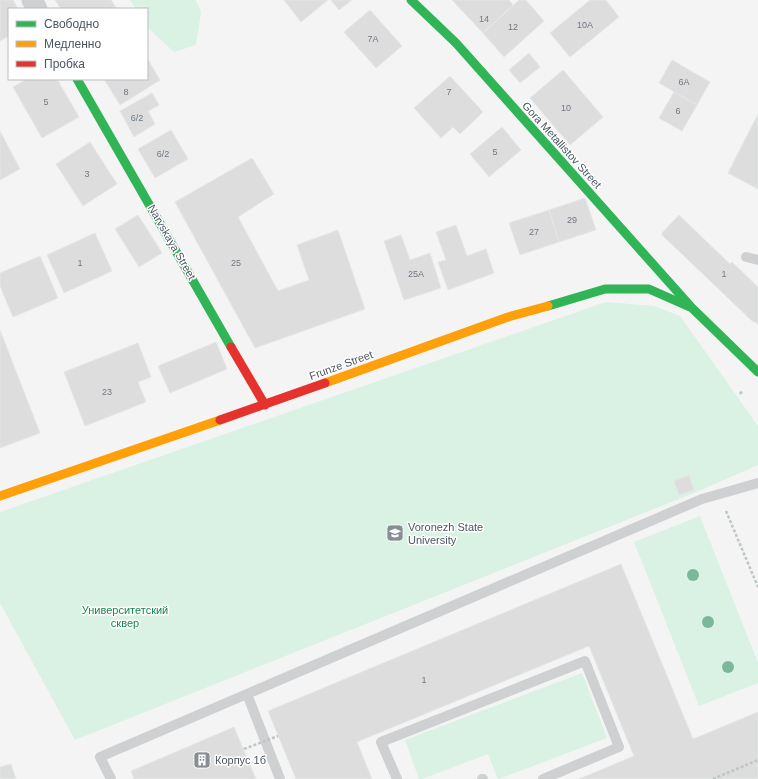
<svg xmlns="http://www.w3.org/2000/svg" width="758" height="779" font-family="Helvetica,sans-serif">
<style>
.green{fill:#d9f2e3}
.building{fill:#ddddde;stroke:#e5e6e7}
.lines{fill:none;stroke-linecap:round;stroke-linejoin:round}
.path{stroke:#bcc7c4;stroke-width:2.5;stroke-dasharray:3 2;stroke-linecap:butt}
.lane{stroke:#ced0d2;stroke-width:10}
.street{stroke:#ced0d2;stroke-width:21}
.fast{stroke:#30b455;stroke-width:9}
.slow{stroke:#ff9f0a;stroke-width:9}
.jam{stroke:#e5322d;stroke-width:9}
.path-bridge{stroke:#bcc7c4;stroke-width:2.5;stroke-dasharray:3 2;stroke-linecap:butt}
.tree{fill:#7ab899}
.labels{text-anchor:middle;stroke-width:3;stroke-linejoin:round;paint-order:stroke}
.number-label{font-size:9px;fill:#707881}
.street-label{font-size:11px;fill:#4a5661;stroke:#fff}
.poi-label{font-size:11px;fill:#4a5661;stroke:#fff;text-anchor:start}
.park-label{font-size:11px;fill:#17864f;stroke:#fff}
</style>
<rect width="100%" height="100%" fill="#f4f4f4"/>
<path class="green" d="M 130,0 L 196,0 L 201,12 L 196,45 L 174,52 L 148,28 L 147,27 L 147,9 L 136,9 Z
M 606,302 L 654,306 L 680,316 L 758,426 L 758,465 L 699,491 L 75,740 L 0,603 L 0,512 Z
M 700,516 L 758,663 L 758,683 L 699,706 L 634,542 Z
M 582,673 L 607,738 L 499,779 L 498,779 L 488,754 L 422,779 L 419,779 L 405,740 Z"/>
<path class="building" d="M 0,0 L 13,0 L 18,9 L 9,9 L 9,36 L 0,41 Z
M 55,0 L 111,0 L 117,9 L 61,9 Z
M 284,0 L 328,0 L 301,22 Z
M 331,0 L 352,0 L 339,10 Z
M 452,0 L 509,0 L 513,5 L 483,33 Z
M 519,0 L 526,0 L 544,21 L 504,57 L 483,33 Z
M 590,0 L 606,0 L 619,17 L 570,57 L 550,33 Z
M 370,10 L 402,46 L 376,68 L 344,32 Z
M 529,53 L 540,67 L 520,83 L 509,70 Z
M 147,58 L 160,80 L 120,105 L 104,79 L 147,79 Z
M 672,60 L 710,82 L 697,105 L 659,83 Z
M 563,70 L 603,117 L 570,145 L 530,98 Z
M 450,76 L 483,112 L 460,134 L 453,127 L 441,138 L 414,108 Z
M 27,79 L 57,79 L 79,117 L 42,138 L 13,87 Z
M 674,92 L 697,105 L 682,131 L 659,118 Z
M 152,93 L 159,105 L 148,111 L 155,124 L 134,137 L 120,111 Z
M 758,114 L 758,189 L 728,173 Z
M 502,127 L 521,150 L 489,177 L 470,154 Z
M 171,130 L 188,159 L 155,178 L 138,149 Z
M 0,131 L 20,169 L 0,180 Z
M 90,142 L 117,184 L 83,206 L 56,164 Z
M 252,158 L 274,194 L 238,217 L 278,291 L 309,280 L 297,245 L 338,230 L 365,309 L 255,348 L 175,202 Z
M 585,198 L 596,230 L 559,242 L 549,210 Z
M 549,210 L 559,242 L 520,255 L 509,223 Z
M 138,215 L 162,253 L 139,267 L 115,229 Z
M 679,215 L 730,264 L 732,262 L 758,287 L 758,324 L 751,320 L 661,234 Z
M 456,225 L 467,256 L 486,249 L 494,273 L 448,290 L 438,262 L 446,260 L 436,232 Z
M 95,233 L 112,271 L 64,293 L 47,255 Z
M 401,235 L 410,260 L 430,253 L 441,288 L 404,300 L 384,241 Z
M 40,256 L 58,298 L 13,317 L 0,286 L 0,273 Z
M 0,330 L 40,433 L 0,448 Z
M 216,342 L 227,369 L 170,393 L 158,366 Z
M 138,343 L 151,377 L 138,382 L 146,402 L 85,426 L 64,372 Z
M 689,475 L 694,490 L 679,495 L 674,481 Z
M 621,564 L 693,739 L 758,712 L 758,779 L 579,779 L 634,756 L 589,646 L 357,742 L 372,779 L 296,779 L 268,711 Z
M 234,727 L 256,779 L 134,779 L 131,771 Z
M 11,764 L 16,779 L 0,779 L 0,767 Z"/>
<g class="lines">
<path class="path" d="M 740,394 L 743,390
M 726,511 L 758,587
M 713,779 L 758,760"/>
<path class="lane" d="M 746,257 L 758,260
M 111,779 L 100,757 L 247,694
M 280,779 L 247,694 L 702,499 L 758,483
M 397,779 L 381,742 L 585,661 L 619,747 L 543,779
M 482,779 L 483,779"/>
<path class="street" d="M 32,0 L 37,9"/>
<path class="fast" d="M 411,0 L 456,43 L 692,308 L 758,372
M 77,79 L 231,347
M 548,306 L 605,289 L 649,289 L 692,308"/>
<path class="slow" d="M 325,383 L 508,317 L 548,306
M 0,496 L 220,420"/>
<path class="jam" d="M 231,347 L 265,405
M 220,420 L 325,383"/>
<path class="path-bridge" d="M 244,749 L 278,736"/>
</g>
<g class="tree">
<circle cx="693" cy="575" r="6"/>
<circle cx="708" cy="622" r="6"/>
<circle cx="728" cy="667" r="6"/>
</g>
<defs>
<g id="university-square" transform="scale(0.9)"><rect x="-9" y="-9" width="18" height="18" rx="4" fill="#868d94" stroke="#fff"/><path d="M0-5L7-2L0 1L-7-2ZM-4 1L0 2.5L4 1V4Q0 6-4 4Z" fill="#fff"/></g>
<g id="building-square" transform="scale(0.9)"><rect x="-9" y="-9" width="18" height="18" rx="4" fill="#868d94" stroke="#fff"/><path d="M-4-6H4V6H1V3H-1V6H-4ZM-2.5-4.3h1.7v1.8h-1.7ZM.8-4.3h1.7v1.8H.8ZM-2.5-1h1.7V.8h-1.7ZM.8-1h1.7V.8H.8Z" fill="#fff"/></g>
</defs>
<g fill-rule="evenodd">
<use href="#university-square" x="395" y="533"/>
<use href="#building-square" x="202" y="760"/>
</g>
<g class="labels">
<g class="number-label">
<text x="484" y="22">14</text>
<text x="585" y="28">10А</text>
<text x="513" y="30">12</text>
<text x="373" y="42">7А</text>
<text x="684" y="85">6А</text>
<text x="126" y="95">8</text>
<text x="449" y="95">7</text>
<text x="46" y="105">5</text>
<text x="566" y="111">10</text>
<text x="678" y="114">6</text>
<text x="137" y="121">6/2</text>
<text x="495" y="155">5</text>
<text x="163" y="157">6/2</text>
<text x="87" y="177">3</text>
<text x="572" y="223">29</text>
<text x="534" y="235">27</text>
<text x="80" y="266">1</text>
<text x="236" y="266">25</text>
<text x="416" y="277">25А</text>
<text x="724" y="277">1</text>
<text x="107" y="395">23</text>
<text x="424" y="683">1</text>
</g>
<g class="street-label">
<text transform="translate(562 145) rotate(48)" y="4">Gora Metallistov Street</text>
<text transform="translate(172 242) rotate(60)" y="4">Narvskaya Street</text>
<text transform="translate(341 365) rotate(-20)" y="4">Frunze Street</text>
</g>
<g class="poi-label">
<text x="408" y="531">Voronezh State<tspan x="408" dy="13">University</tspan></text>
<text x="215" y="764">Корпус 1б</text>
</g>
<g class="park-label">
<text x="125" y="614">Университетский<tspan x="125" dy="13">сквер</tspan></text>
</g>
</g>
<rect x="8" y="8" width="140" height="72" fill="#ffffff" stroke="#b7bbc0"/>
<rect x="16" y="21" width="20" height="6" fill="#30b455" stroke="#b7bbc0"/>
<text x="44" y="28" font-size="12" fill="#4a5661">Свободно</text>
<rect x="16" y="41" width="20" height="6" fill="#ff9f0a" stroke="#b7bbc0"/>
<text x="44" y="48" font-size="12" fill="#4a5661">Медленно</text>
<rect x="16" y="61" width="20" height="6" fill="#e5322d" stroke="#b7bbc0"/>
<text x="44" y="68" font-size="12" fill="#4a5661">Пробка</text>
</svg>
